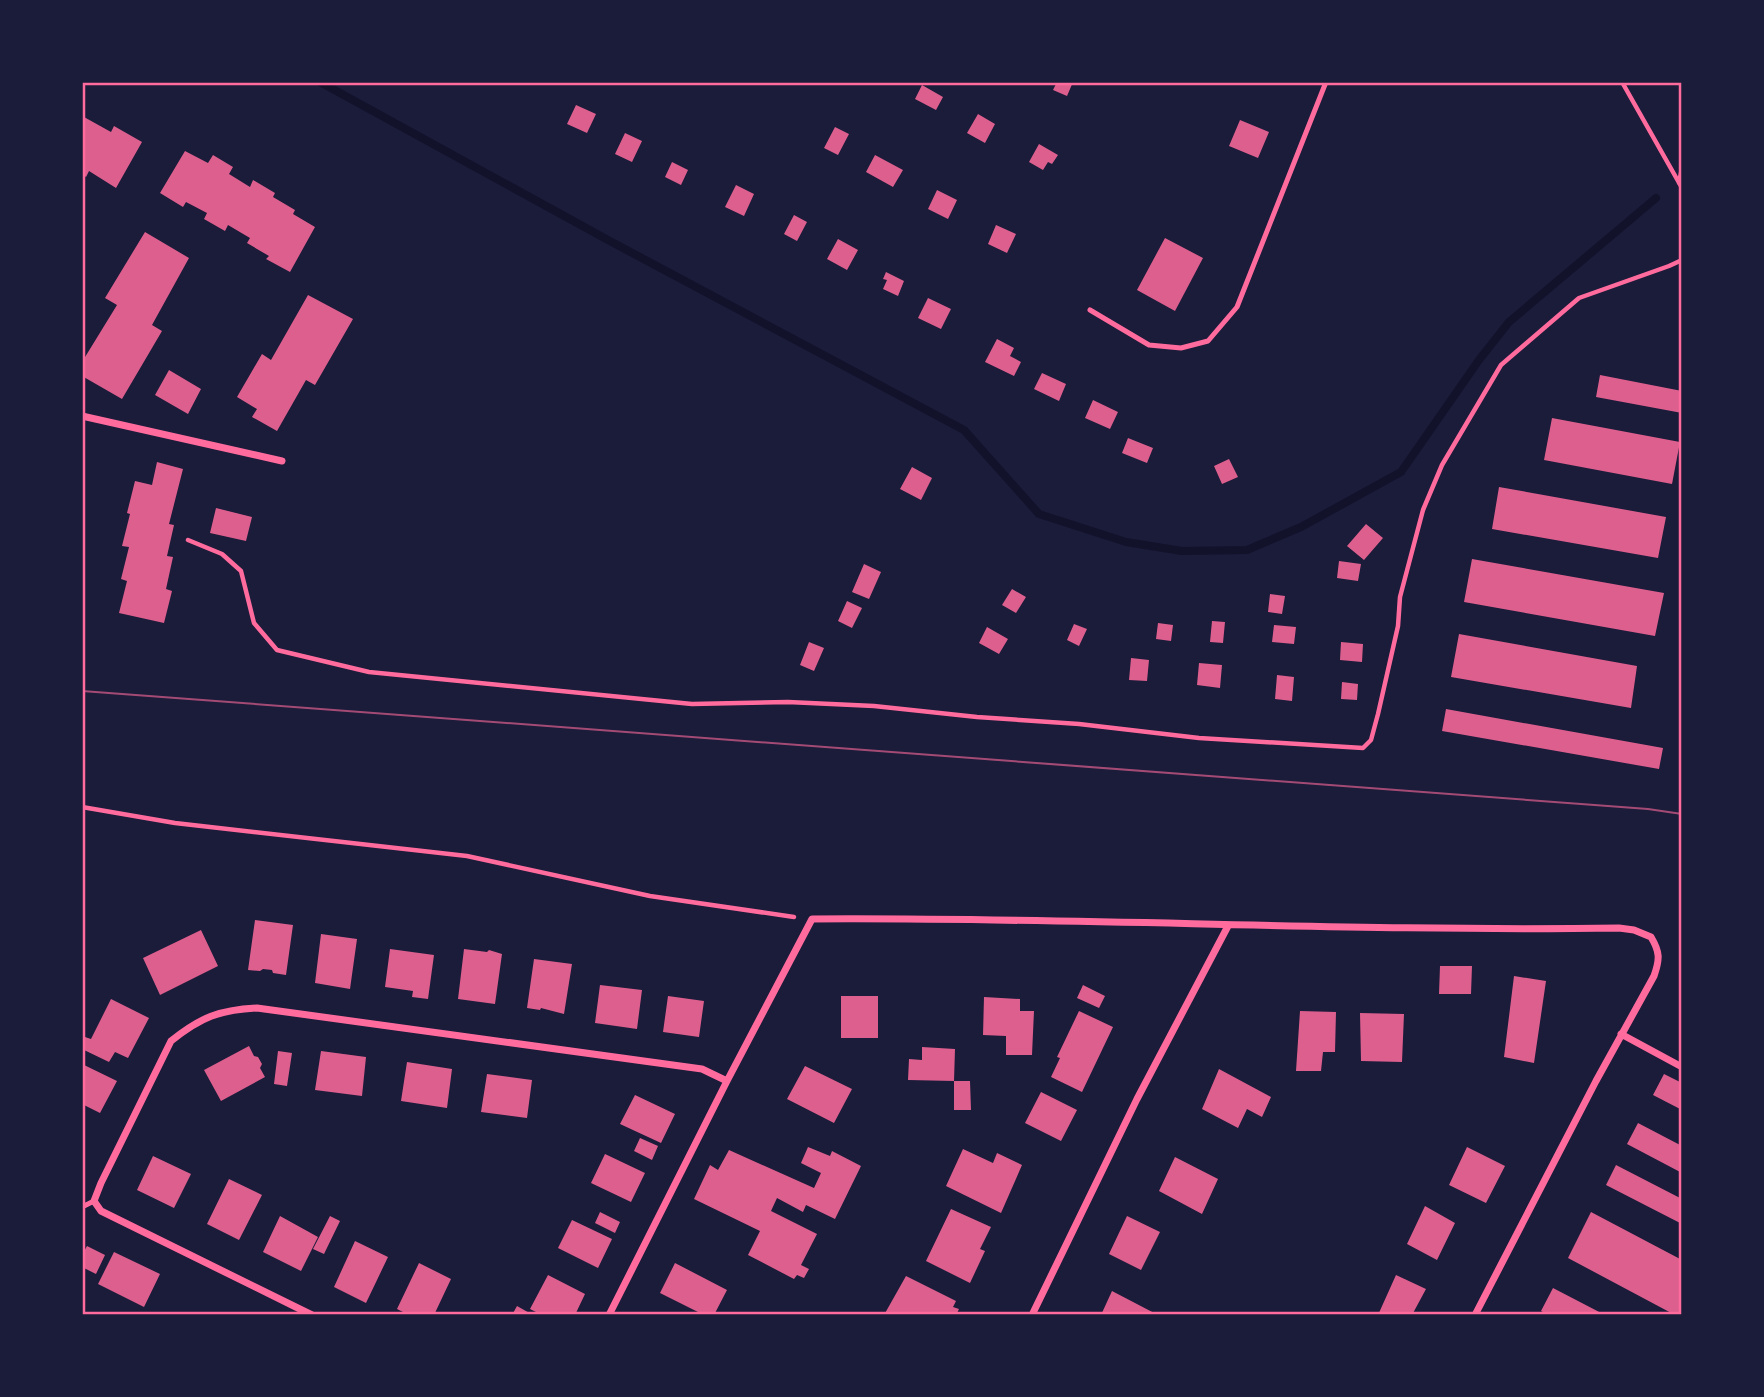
<svg xmlns="http://www.w3.org/2000/svg" width="1764" height="1397" font-family="'Sofia Sans Condensed',sans-serif">
<style>
.lines{fill:none;stroke-linecap:round;stroke-linejoin:round}
.stream{stroke:#12122b;stroke-width:8}
.building{fill:#dd5f8e}
.path{stroke:#ff6b9d;stroke-width:4.5}
.service{stroke:#ff6b9d;stroke-width:5}
.minor{stroke:#ff6b9d;stroke-width:7}
.tram{stroke:#a44b75;stroke-width:2}
.neatline{fill:none;stroke:#ff6b9d;stroke-width:2.5}
</style>
<rect width="100%" height="100%" fill="#1b1b3a"/>
<g class="lines">
<path class="stream" d="M 320,82 L 608,240 L 964,430 L 1039,514 L 1126,542 L 1182,551 L 1247,550 L 1301,527 L 1401,472 L 1479,360 L 1509,322 L 1656,198"/>
</g>
<path class="building" d="M 1057,82 L 1073,82 L 1067,96 L 1053,90 Z
M 922,85 L 943,97 L 936,110 L 915,99 Z
M 576,105 L 596,114 L 587,133 L 567,124 Z
M 978,114 L 995,124 L 985,143 L 967,133 Z
M 84,117 L 111,132 L 114,126 L 142,142 L 116,188 L 89,171 L 86,177 L 82,174 Z
M 1240,120 L 1269,132 L 1258,158 L 1229,146 Z
M 835,127 L 849,134 L 838,155 L 824,148 Z
M 625,133 L 642,141 L 632,162 L 615,154 Z
M 1039,144 L 1058,155 L 1052,164 L 1048,162 L 1043,170 L 1029,162 Z
M 185,151 L 208,163 L 213,155 L 233,167 L 229,174 L 250,187 L 253,180 L 275,193 L 273,197 L 295,210 L 293,214 L 315,227 L 290,272 L 266,259 L 269,256 L 247,243 L 250,238 L 228,225 L 225,231 L 204,219 L 207,213 L 186,202 L 183,207 L 160,193 Z
M 875,155 L 903,170 L 893,187 L 866,172 Z
M 672,162 L 688,170 L 681,185 L 665,177 Z
M 736,185 L 754,194 L 744,216 L 725,207 Z
M 937,190 L 957,200 L 948,219 L 928,209 Z
M 794,215 L 807,222 L 797,241 L 784,234 Z
M 996,225 L 1016,234 L 1007,253 L 988,244 Z
M 145,232 L 189,258 L 152,325 L 162,331 L 122,399 L 82,376 L 82,362 L 117,305 L 105,298 Z
M 1165,238 L 1203,258 L 1175,311 L 1137,290 Z
M 838,239 L 858,250 L 847,270 L 827,259 Z
M 886,272 L 904,281 L 898,296 L 883,289 L 887,280 L 883,279 Z
M 308,295 L 353,319 L 315,385 L 306,380 L 277,431 L 252,417 L 257,409 L 237,397 L 262,354 L 271,360 Z
M 928,298 L 951,309 L 941,329 L 918,318 Z
M 997,339 L 1014,348 L 1010,356 L 1021,362 L 1014,376 L 985,362 Z
M 169,370 L 201,389 L 188,414 L 155,395 Z
M 1042,373 L 1066,384 L 1059,401 L 1034,389 Z
M 1600,375 L 1682,391 L 1682,413 L 1596,397 Z
M 1093,400 L 1118,412 L 1110,429 L 1085,418 Z
M 1552,418 L 1680,442 L 1672,484 L 1544,460 Z
M 1128,438 L 1153,448 L 1147,463 L 1122,453 Z
M 1229,459 L 1238,477 L 1222,484 L 1214,466 Z
M 157,462 L 183,469 L 169,524 L 174,525 L 167,556 L 173,557 L 166,589 L 172,591 L 164,623 L 119,613 L 127,581 L 121,579 L 129,547 L 122,546 L 130,514 L 127,513 L 135,481 L 152,485 Z
M 912,467 L 932,478 L 921,500 L 900,489 Z
M 1499,487 L 1666,517 L 1658,558 L 1492,529 Z
M 216,508 L 252,517 L 246,541 L 210,533 Z
M 1366,524 L 1383,538 L 1364,560 L 1347,546 Z
M 1472,559 L 1664,593 L 1655,636 L 1464,602 Z
M 1339,561 L 1361,564 L 1358,581 L 1337,578 Z
M 864,564 L 881,572 L 869,599 L 852,592 Z
M 1012,589 L 1026,597 L 1016,613 L 1002,605 Z
M 1270,594 L 1285,596 L 1282,614 L 1268,612 Z
M 847,601 L 862,608 L 852,628 L 838,621 Z
M 1212,621 L 1225,622 L 1223,643 L 1210,642 Z
M 1158,623 L 1173,625 L 1171,641 L 1156,639 Z
M 1074,624 L 1087,629 L 1079,646 L 1067,640 Z
M 1274,625 L 1296,627 L 1294,644 L 1272,642 Z
M 987,627 L 1008,639 L 999,654 L 979,643 Z
M 1459,634 L 1637,666 L 1631,708 L 1451,677 Z
M 809,642 L 824,648 L 814,671 L 800,665 Z
M 1341,642 L 1363,644 L 1362,662 L 1340,660 Z
M 1131,658 L 1149,660 L 1147,681 L 1129,680 Z
M 1199,663 L 1222,665 L 1220,688 L 1197,685 Z
M 1277,675 L 1294,677 L 1292,701 L 1275,699 Z
M 1342,682 L 1358,684 L 1357,700 L 1341,699 Z
M 1446,709 L 1663,748 L 1659,769 L 1442,731 Z
M 255,920 L 293,925 L 286,975 L 273,973 L 272,970 L 263,969 L 260,971 L 248,970 Z
M 201,930 L 218,966 L 160,995 L 143,958 Z
M 321,934 L 357,939 L 350,989 L 315,983 Z
M 390,949 L 434,955 L 428,999 L 412,997 L 413,991 L 385,987 Z
M 464,949 L 487,952 L 489,950 L 502,954 L 495,1004 L 458,999 Z
M 534,959 L 572,964 L 564,1014 L 541,1008 L 540,1010 L 527,1008 Z
M 1440,966 L 1472,966 L 1471,994 L 1439,994 Z
M 1514,976 L 1546,981 L 1534,1063 L 1504,1057 Z
M 600,985 L 642,990 L 637,1029 L 595,1023 Z
M 1083,985 L 1105,996 L 1099,1008 L 1077,998 Z
M 668,996 L 704,1001 L 699,1037 L 663,1032 Z
M 841,996 L 878,996 L 878,1038 L 841,1038 Z
M 984,997 L 1020,999 L 1020,1011 L 1034,1011 L 1032,1055 L 1006,1055 L 1006,1036 L 983,1035 Z
M 111,999 L 149,1018 L 128,1058 L 115,1052 L 109,1062 L 82,1049 L 82,1044 L 85,1037 L 91,1039 Z
M 1079,1011 L 1113,1027 L 1082,1092 L 1051,1077 L 1060,1058 L 1057,1057 Z
M 1300,1011 L 1336,1012 L 1335,1052 L 1323,1052 L 1321,1071 L 1296,1071 Z
M 1360,1013 L 1404,1014 L 1402,1062 L 1361,1061 Z
M 249,1046 L 254,1056 L 258,1057 L 262,1064 L 260,1068 L 265,1077 L 221,1101 L 204,1070 Z
M 922,1047 L 955,1049 L 954,1081 L 970,1081 L 971,1110 L 954,1110 L 954,1081 L 908,1080 L 909,1059 L 922,1060 Z
M 278,1051 L 292,1053 L 287,1086 L 274,1084 Z
M 321,1051 L 366,1057 L 362,1096 L 315,1090 Z
M 407,1062 L 452,1069 L 447,1108 L 401,1101 Z
M 82,1064 L 117,1081 L 100,1113 L 82,1104 Z
M 805,1066 L 852,1089 L 834,1123 L 787,1099 Z
M 1219,1069 L 1271,1097 L 1262,1117 L 1247,1109 L 1238,1128 L 1202,1109 Z
M 487,1074 L 532,1080 L 527,1118 L 481,1112 Z
M 1664,1074 L 1682,1083 L 1682,1110 L 1653,1095 Z
M 1041,1092 L 1077,1110 L 1061,1141 L 1025,1123 Z
M 635,1095 L 675,1114 L 661,1143 L 620,1124 Z
M 1638,1123 L 1682,1146 L 1682,1173 L 1627,1144 Z
M 640,1138 L 658,1146 L 652,1160 L 634,1151 Z
M 808,1147 L 830,1156 L 832,1151 L 861,1166 L 835,1219 L 806,1205 L 803,1212 L 777,1198 L 771,1211 L 817,1234 L 801,1265 L 809,1269 L 804,1278 L 797,1275 L 794,1279 L 748,1255 L 760,1231 L 694,1199 L 710,1165 L 718,1170 L 729,1150 L 814,1188 L 821,1173 L 801,1163 Z
M 1467,1147 L 1505,1166 L 1486,1203 L 1449,1185 Z
M 963,1149 L 993,1163 L 997,1153 L 1022,1165 L 1001,1213 L 946,1186 Z
M 605,1154 L 645,1173 L 631,1202 L 591,1183 Z
M 153,1156 L 191,1174 L 174,1208 L 137,1190 Z
M 1175,1157 L 1218,1179 L 1202,1214 L 1159,1191 Z
M 1616,1165 L 1682,1199 L 1682,1224 L 1606,1185 Z
M 229,1179 L 262,1195 L 239,1240 L 207,1224 Z
M 1425,1206 L 1455,1223 L 1437,1260 L 1407,1244 Z
M 951,1209 L 991,1227 L 980,1249 L 985,1251 L 970,1283 L 926,1261 Z
M 600,1212 L 620,1222 L 615,1233 L 595,1223 Z
M 1591,1212 L 1682,1260 L 1682,1315 L 1675,1315 L 1568,1258 Z
M 280,1216 L 318,1237 L 301,1271 L 263,1252 Z
M 330,1216 L 340,1221 L 324,1254 L 313,1249 Z
M 1127,1216 L 1160,1232 L 1141,1270 L 1109,1254 Z
M 572,1220 L 612,1239 L 598,1268 L 558,1248 Z
M 355,1241 L 388,1257 L 366,1303 L 334,1287 Z
M 87,1246 L 105,1255 L 96,1274 L 82,1267 L 82,1255 Z
M 114,1252 L 160,1274 L 144,1307 L 98,1284 Z
M 419,1263 L 451,1279 L 434,1315 L 409,1315 L 397,1309 Z
M 675,1263 L 727,1290 L 714,1315 L 704,1315 L 660,1293 Z
M 548,1275 L 585,1294 L 575,1315 L 542,1315 L 530,1309 Z
M 1396,1275 L 1426,1289 L 1412,1315 L 1378,1315 Z
M 906,1276 L 956,1301 L 953,1307 L 959,1309 L 956,1315 L 884,1315 Z
M 1553,1288 L 1605,1315 L 1548,1315 L 1541,1311 Z
M 1112,1291 L 1158,1315 L 1101,1315 Z
M 517,1306 L 533,1315 L 512,1315 Z"/>
<g class="lines">
<path class="path" d="M 1622,82 L 1682,188
M 1679,183 L 1682,168
M 188,540 L 222,554 L 241,571 L 254,623 L 277,650 L 369,672 L 692,704 L 788,702 L 874,706 L 977,717 L 1079,724 L 1199,738 L 1363,748 L 1371,740 L 1378,714 L 1398,626 L 1400,597 L 1423,510 L 1442,465 L 1501,365 L 1579,298 L 1669,266 L 1682,260
M 82,807 L 175,823 L 467,856 L 650,896 L 794,917"/>
<path class="service" d="M 1090,310 L 1149,345 L 1181,348 L 1208,341 L 1237,307 L 1326,82
M 82,1207 L 94,1201"/>
<path class="minor" d="M 82,416 L 282,461
M 1621,1034 L 1682,1067
M 312,1315 L 101,1211 L 94,1201 L 101,1183 L 171,1041 C 201,1017 219,1010 257,1008 L 702,1069 L 727,1081
M 609,1315 L 727,1081 L 812,919 C 1081,917 1350,932 1619,928 L 1634,930 L 1651,937 C 1660,952 1660,959 1654,976 L 1596,1081 L 1475,1315
M 1032,1315 L 1137,1099 L 1228,926"/>
<path class="tram" d="M 82,691 L 1648,809 L 1682,814"/>
</g>
<rect width="1764" height="1397" fill="none" stroke="#1b1b3a" stroke-width="168"/>
<rect x="84" y="84" width="1596" height="1229" class="neatline"/>
</svg>
